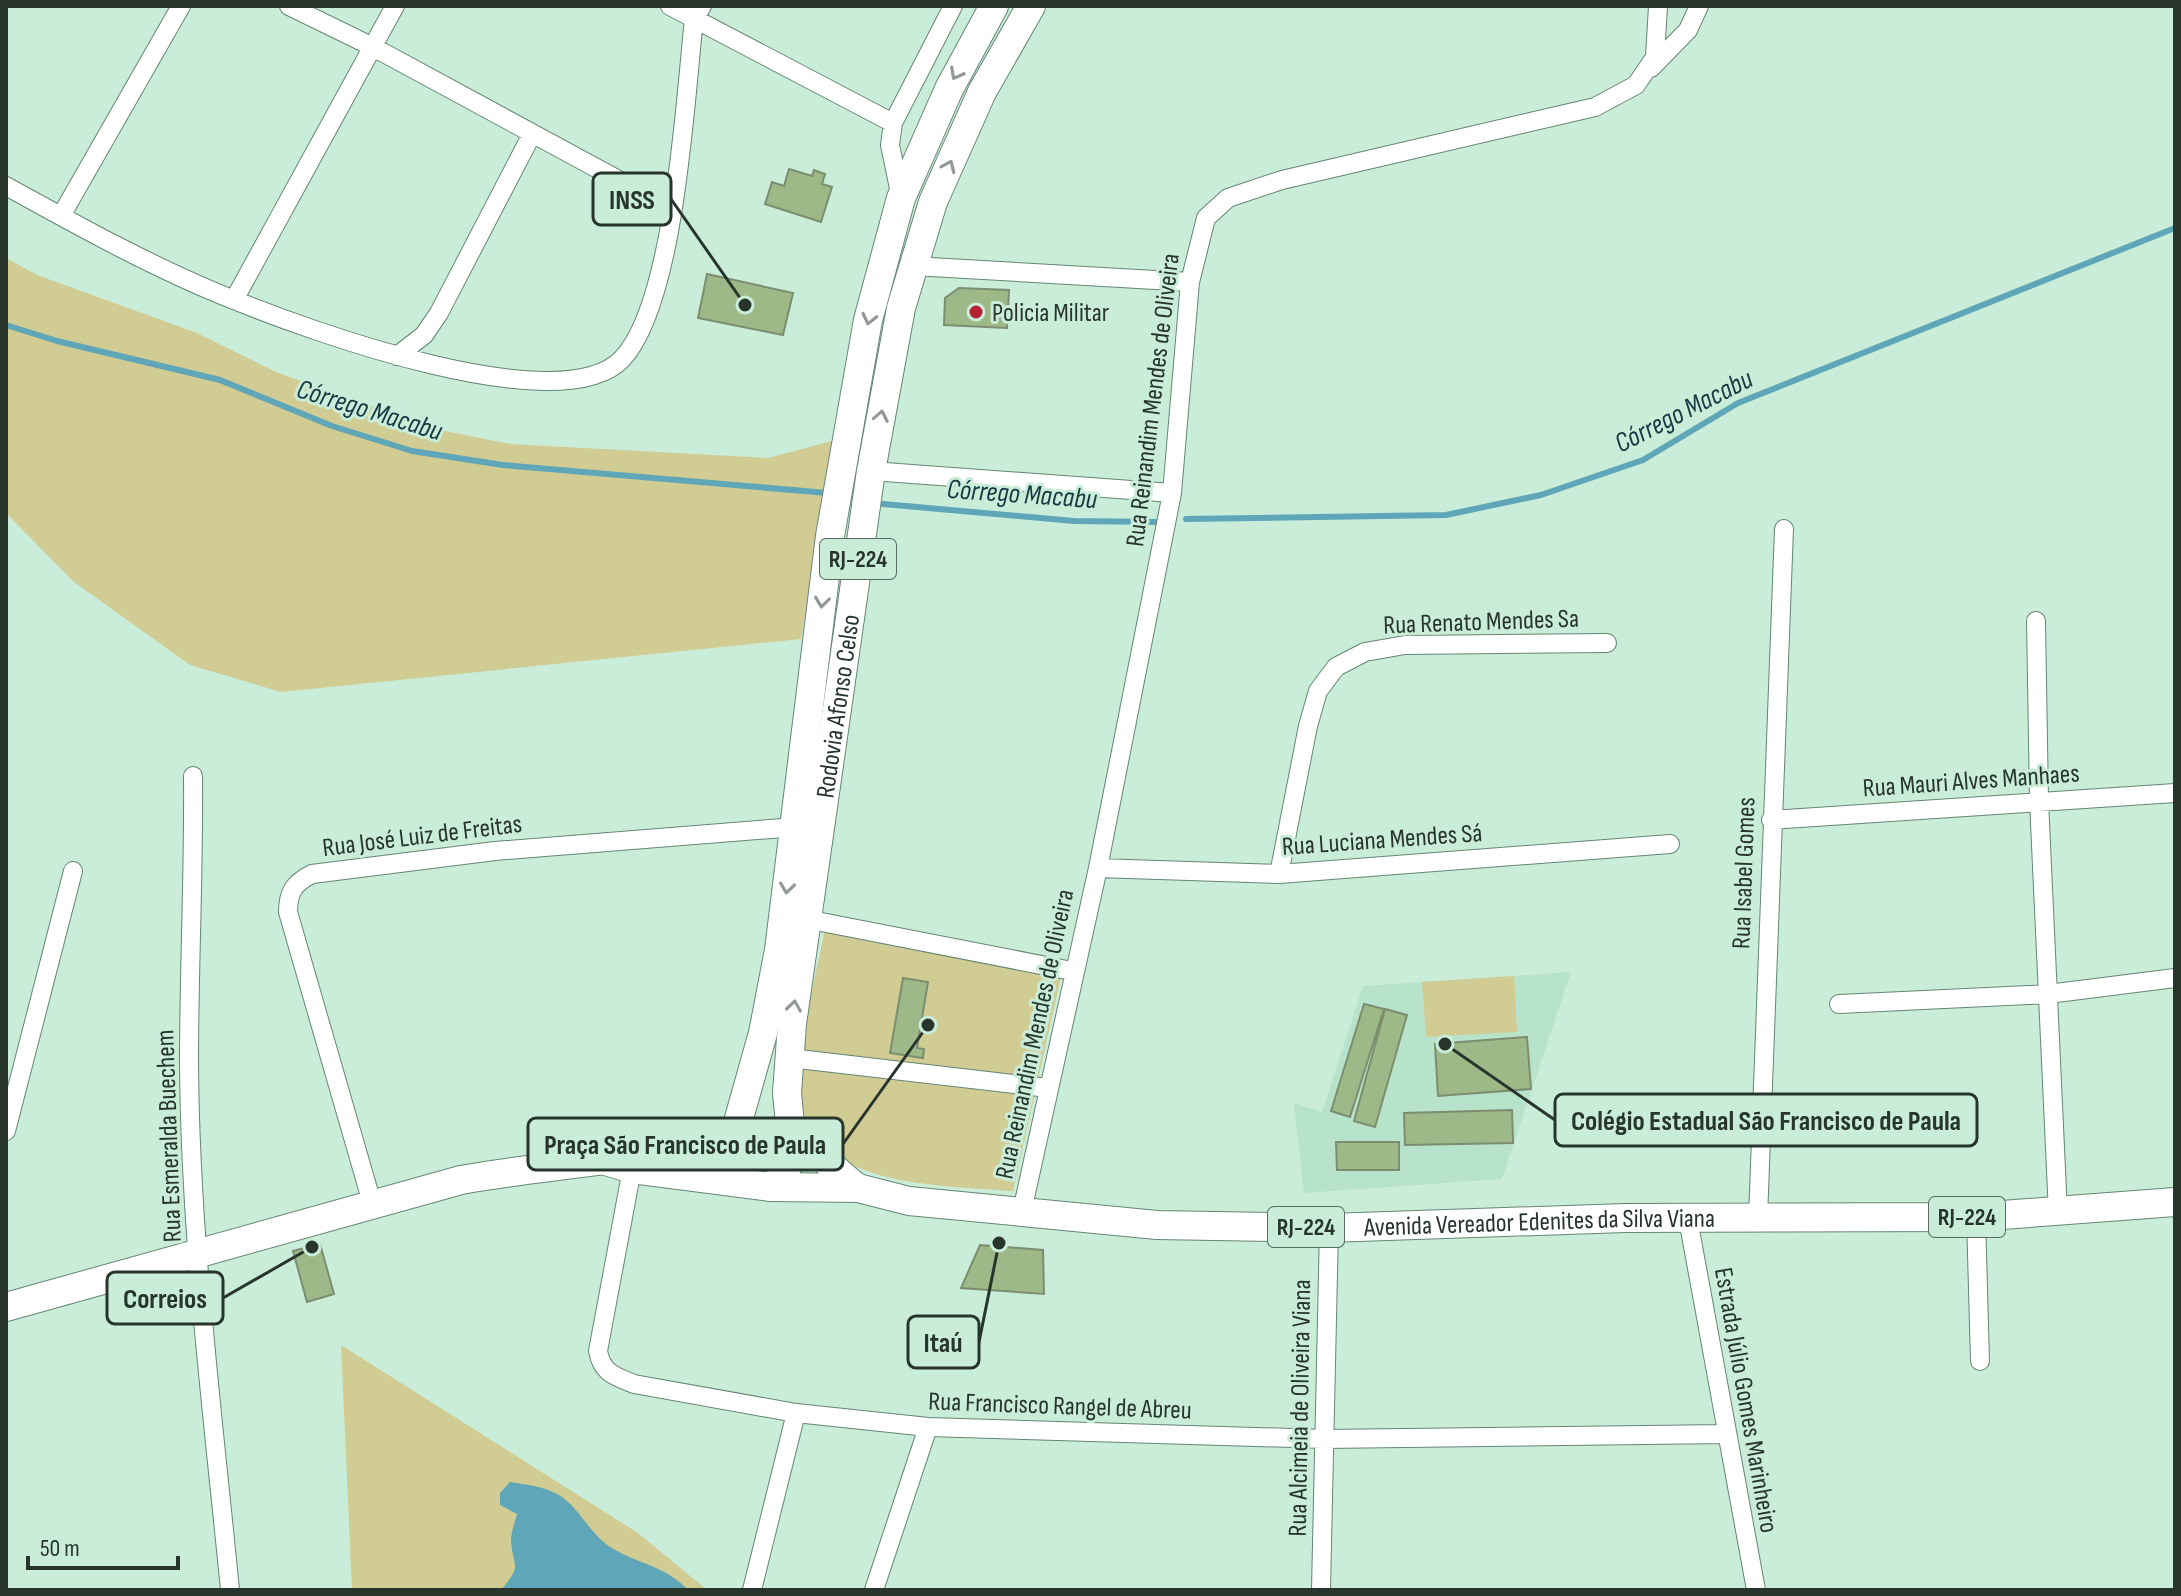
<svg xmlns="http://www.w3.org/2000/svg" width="2181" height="1596" font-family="'Sofia Sans Condensed',sans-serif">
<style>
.built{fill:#b8e3cb}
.green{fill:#d0cc93}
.water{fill:#5fa6b8}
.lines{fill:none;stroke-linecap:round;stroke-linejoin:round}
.stream{stroke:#5fa6b8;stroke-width:6}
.building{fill:#9db987;stroke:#7c8d70;stroke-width:2}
.street-casing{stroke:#658673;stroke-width:20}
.primary-casing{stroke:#658673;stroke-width:30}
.street{stroke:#fff;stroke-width:18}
.primary{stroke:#fff;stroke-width:28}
.oneway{stroke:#939a96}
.poi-dot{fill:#b42231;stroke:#c9edd9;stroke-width:3}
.labels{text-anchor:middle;stroke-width:6;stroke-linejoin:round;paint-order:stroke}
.shield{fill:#c9edd9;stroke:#586c61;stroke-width:2}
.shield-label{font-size:24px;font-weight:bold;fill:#27352d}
.poi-label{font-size:26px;fill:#27352d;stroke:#c9edd9;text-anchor:start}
.street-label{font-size:26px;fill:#27352d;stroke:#c9edd9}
.water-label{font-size:28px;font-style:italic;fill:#163942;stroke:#c9edd9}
.leader{fill:none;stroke:#27352d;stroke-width:3}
.callout-dot{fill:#27352d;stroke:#c9edd9;stroke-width:3}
.callout{fill:#c9edd9;stroke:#27352d;stroke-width:3}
.callout-label{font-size:28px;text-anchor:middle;font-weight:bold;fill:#27352d}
</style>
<rect width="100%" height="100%" fill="#c9edd9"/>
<path class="built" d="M 1571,972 L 1502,1179 L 1304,1193 L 1294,1103 L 1322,1112 L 1363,986 Z"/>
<path class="green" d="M 6,258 L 37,275 L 197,333 L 276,372 L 435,429 L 510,444 L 768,458 L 836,440 L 801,639 L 281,692 L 190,665 L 74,582 L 6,513 Z
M 825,930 L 1061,977 L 1013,1191 C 933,1185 790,1188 795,1073 C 795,1060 800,1045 803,1031 C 810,997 818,963 825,930 Z
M 1514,976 L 1517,1032 L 1426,1037 L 1422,982 Z
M 341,1345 L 638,1533 L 707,1590 L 352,1590 Z"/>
<path class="water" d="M 510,1482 C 527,1485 543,1486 559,1495 C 580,1508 590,1535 612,1548 C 640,1565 664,1565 688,1590 L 501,1590 C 523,1564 513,1568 511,1541 C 511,1532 515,1522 517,1514 L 500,1505 L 500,1493 Z"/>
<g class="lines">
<path class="stream" d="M 6,325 L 57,341 L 220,380 L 332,426 L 412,451 L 503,465 L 827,493
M 883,504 L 1074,521 L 1158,522
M 1186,519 L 1446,515 L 1541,495 L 1643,460 L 1738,403 L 2175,228"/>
</g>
<path class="building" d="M 789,169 L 812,176 L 814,170 L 825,174 L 822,184 L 832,187 L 821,222 L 765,204 L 772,182 L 784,186 Z
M 707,274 L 793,293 L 783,335 L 698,318 Z
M 959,288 L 1009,290 L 1007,328 L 944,325 L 945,298 Z
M 903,978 L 928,982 L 917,1048 L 924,1049 L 923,1058 L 890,1053 Z
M 1364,1004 L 1384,1009 L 1350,1117 L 1331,1111 Z
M 1385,1009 L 1407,1015 L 1375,1127 L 1354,1121 Z
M 1527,1037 L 1531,1089 L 1438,1096 L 1435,1044 Z
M 1512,1110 L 1513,1143 L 1405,1145 L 1404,1113 Z
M 1336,1142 L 1399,1142 L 1399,1170 L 1337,1170 Z
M 320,1244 L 334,1294 L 307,1302 L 293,1251 Z
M 980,1245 L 1043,1250 L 1044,1294 L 961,1288 Z"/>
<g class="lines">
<g class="street-casing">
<path id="street" d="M 289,6 L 373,47 L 672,209
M 670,6 L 893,123
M 1651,68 L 1688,30 L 1699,6
M 6,186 C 80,227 156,269 234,300 C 308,330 561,423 622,359 C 675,303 685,100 694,19 L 702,6
M 901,198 L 890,145 L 893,123 L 953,6
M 61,216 L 181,6
M 913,266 L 1190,282
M 234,300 L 395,6
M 397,356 L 424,335 L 439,313 L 532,134
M 871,471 L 1172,493
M 2036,621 L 2039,801 L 2058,1213
M 193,776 C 194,871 189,967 189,1062 C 190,1238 213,1415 230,1590
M 1771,820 L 2175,793
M 1098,868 L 1279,874 L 1670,844
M 1279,874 L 1308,726 L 1318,691 L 1336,667 L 1365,652 L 1405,645 L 1607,643
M 806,919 L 1072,971
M 1839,1004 L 2048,994 L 2175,978
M 790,1058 L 1048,1088
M 6,1131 L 73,871
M 632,1169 L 598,1351 C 602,1373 614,1376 634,1384 L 796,1413 L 928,1427 L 1324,1439 L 1726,1434
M 372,1203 L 288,912 C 288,892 294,883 312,874 L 495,851 L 795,827
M 1022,1211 L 1098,868 L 1172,493 L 1190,282 L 1206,218 L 1228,198 L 1282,180 L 1595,107 L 1636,85 L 1655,57 L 1658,6
M 1976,1217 L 1980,1361
M 1758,1218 L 1784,529
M 1688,1219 L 1756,1590
M 752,1590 L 796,1413
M 874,1590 L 928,1427
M 1321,1590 L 1329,1228"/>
</g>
<g class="primary-casing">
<g id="primary">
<path id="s1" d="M 599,1159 L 632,1169 L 771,1187 L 858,1188 L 909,1201 L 1157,1225 L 1329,1228 L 1625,1218 L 1976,1217 L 2175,1202"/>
<path d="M 750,1184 L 735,1164 L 734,1136 L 763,1033 L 779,950 L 830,536 L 868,320 L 901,198 L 949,89 L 994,6"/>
<path id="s2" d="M 771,1187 L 782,1177 L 793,1155 L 787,1093 L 792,1024 L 871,471 L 901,308 L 933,202 L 982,92 L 1031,6"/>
<path d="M 6,1307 L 461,1180 C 520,1169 579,1165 637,1155 C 687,1146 744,1123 794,1140 C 818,1148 837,1174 858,1188"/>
</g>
</g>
<use href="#street" class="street"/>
<use href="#primary" class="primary"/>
</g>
<defs><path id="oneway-chevron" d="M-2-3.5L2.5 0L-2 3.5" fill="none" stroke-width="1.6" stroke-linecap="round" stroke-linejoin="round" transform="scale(2)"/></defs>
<g class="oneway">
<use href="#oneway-chevron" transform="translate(956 74) rotate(118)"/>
<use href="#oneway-chevron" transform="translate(949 166) rotate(-66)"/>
<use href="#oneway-chevron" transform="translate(869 319) rotate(103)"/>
<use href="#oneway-chevron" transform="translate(881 416) rotate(-79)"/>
<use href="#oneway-chevron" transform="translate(822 602) rotate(97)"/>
<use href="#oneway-chevron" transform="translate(787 888) rotate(98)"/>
<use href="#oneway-chevron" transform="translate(794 1006) rotate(-82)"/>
</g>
<circle class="poi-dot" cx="976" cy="312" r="8"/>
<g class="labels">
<g class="shield">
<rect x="820" y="539" width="76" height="40" rx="6"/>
<rect x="1929" y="1197" width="76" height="40" rx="6"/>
<rect x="1268" y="1207" width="76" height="40" rx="6"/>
</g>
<g class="shield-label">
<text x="858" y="567">RJ-224</text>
<text x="1967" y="1225">RJ-224</text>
<text x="1306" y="1235">RJ-224</text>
</g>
<g class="poi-label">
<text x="992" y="321">Policia Militar</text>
</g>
<g class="street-label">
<text transform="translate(1152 400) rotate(-83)" y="9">Rua Reinandim Mendes de Oliveira</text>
<text transform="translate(1481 621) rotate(-2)" y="9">Rua Renato Mendes Sa</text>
<text dy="9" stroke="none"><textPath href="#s2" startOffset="492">Rodovia Afonso Celso</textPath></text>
<text transform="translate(1971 780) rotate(-4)" y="9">Rua Mauri Alves Manhaes</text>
<text transform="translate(422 835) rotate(-7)" y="9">Rua José Luiz de Freitas</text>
<text transform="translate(1382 839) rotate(-4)" y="9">Rua Luciana Mendes Sá</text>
<text transform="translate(1743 873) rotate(-88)" y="9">Rua Isabel Gomes</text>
<text transform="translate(1034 1034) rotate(-78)" y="9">Rua Reinandim Mendes de Oliveira</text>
<text transform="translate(168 1136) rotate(-92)" y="9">Rua Esmeralda Buechem</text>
<text dy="9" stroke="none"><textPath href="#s1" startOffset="946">Avenida Vereador Edenites da Silva Viana</textPath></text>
<text transform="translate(1747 1400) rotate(80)" y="9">Estrada Júlio Gomes Marinheiro</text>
<text transform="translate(1060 1405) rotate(2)" y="9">Rua Francisco Rangel de Abreu</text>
<text transform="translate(1299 1408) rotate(-89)" y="9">Rua Alcimeia de Oliveira Viana</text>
</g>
<g class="water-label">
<text transform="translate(370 409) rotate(17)" y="10">Córrego Macabu</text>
<text transform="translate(1683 410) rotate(-27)" y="10">Córrego Macabu</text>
<text transform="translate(1022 493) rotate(4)" y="10">Córrego Macabu</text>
</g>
</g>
<path class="leader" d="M745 305L671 199M1445 1044L1555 1120M928 1025L843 1144M312 1247L223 1298M999 1243L979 1342"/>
<g class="callout-dot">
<circle cx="745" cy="305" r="8"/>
<circle cx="1445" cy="1044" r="8"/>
<circle cx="928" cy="1025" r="8"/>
<circle cx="312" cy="1247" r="8"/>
<circle cx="999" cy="1243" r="8"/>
</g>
<g class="callout">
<rect x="593" y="173" width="78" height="52" rx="8"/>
<rect x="1555" y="1094" width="422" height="52" rx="8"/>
<rect x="528" y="1118" width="315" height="52" rx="8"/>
<rect x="107" y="1272" width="116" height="52" rx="8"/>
<rect x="908" y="1316" width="71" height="52" rx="8"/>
</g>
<g class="callout-label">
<text x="632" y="209">INSS</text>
<text x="1766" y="1130">Colégio Estadual São Francisco de Paula</text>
<text x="685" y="1154">Praça São Francisco de Paula</text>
<text x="165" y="1308">Correios</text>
<text x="943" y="1352">Itaú</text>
</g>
<rect width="2181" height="1596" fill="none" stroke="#27352d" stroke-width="16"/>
<path d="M28 1556v12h150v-12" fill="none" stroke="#27352d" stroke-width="4"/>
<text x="40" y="1556" font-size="24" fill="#27352d" stroke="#c9edd9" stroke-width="6" paint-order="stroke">50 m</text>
</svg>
